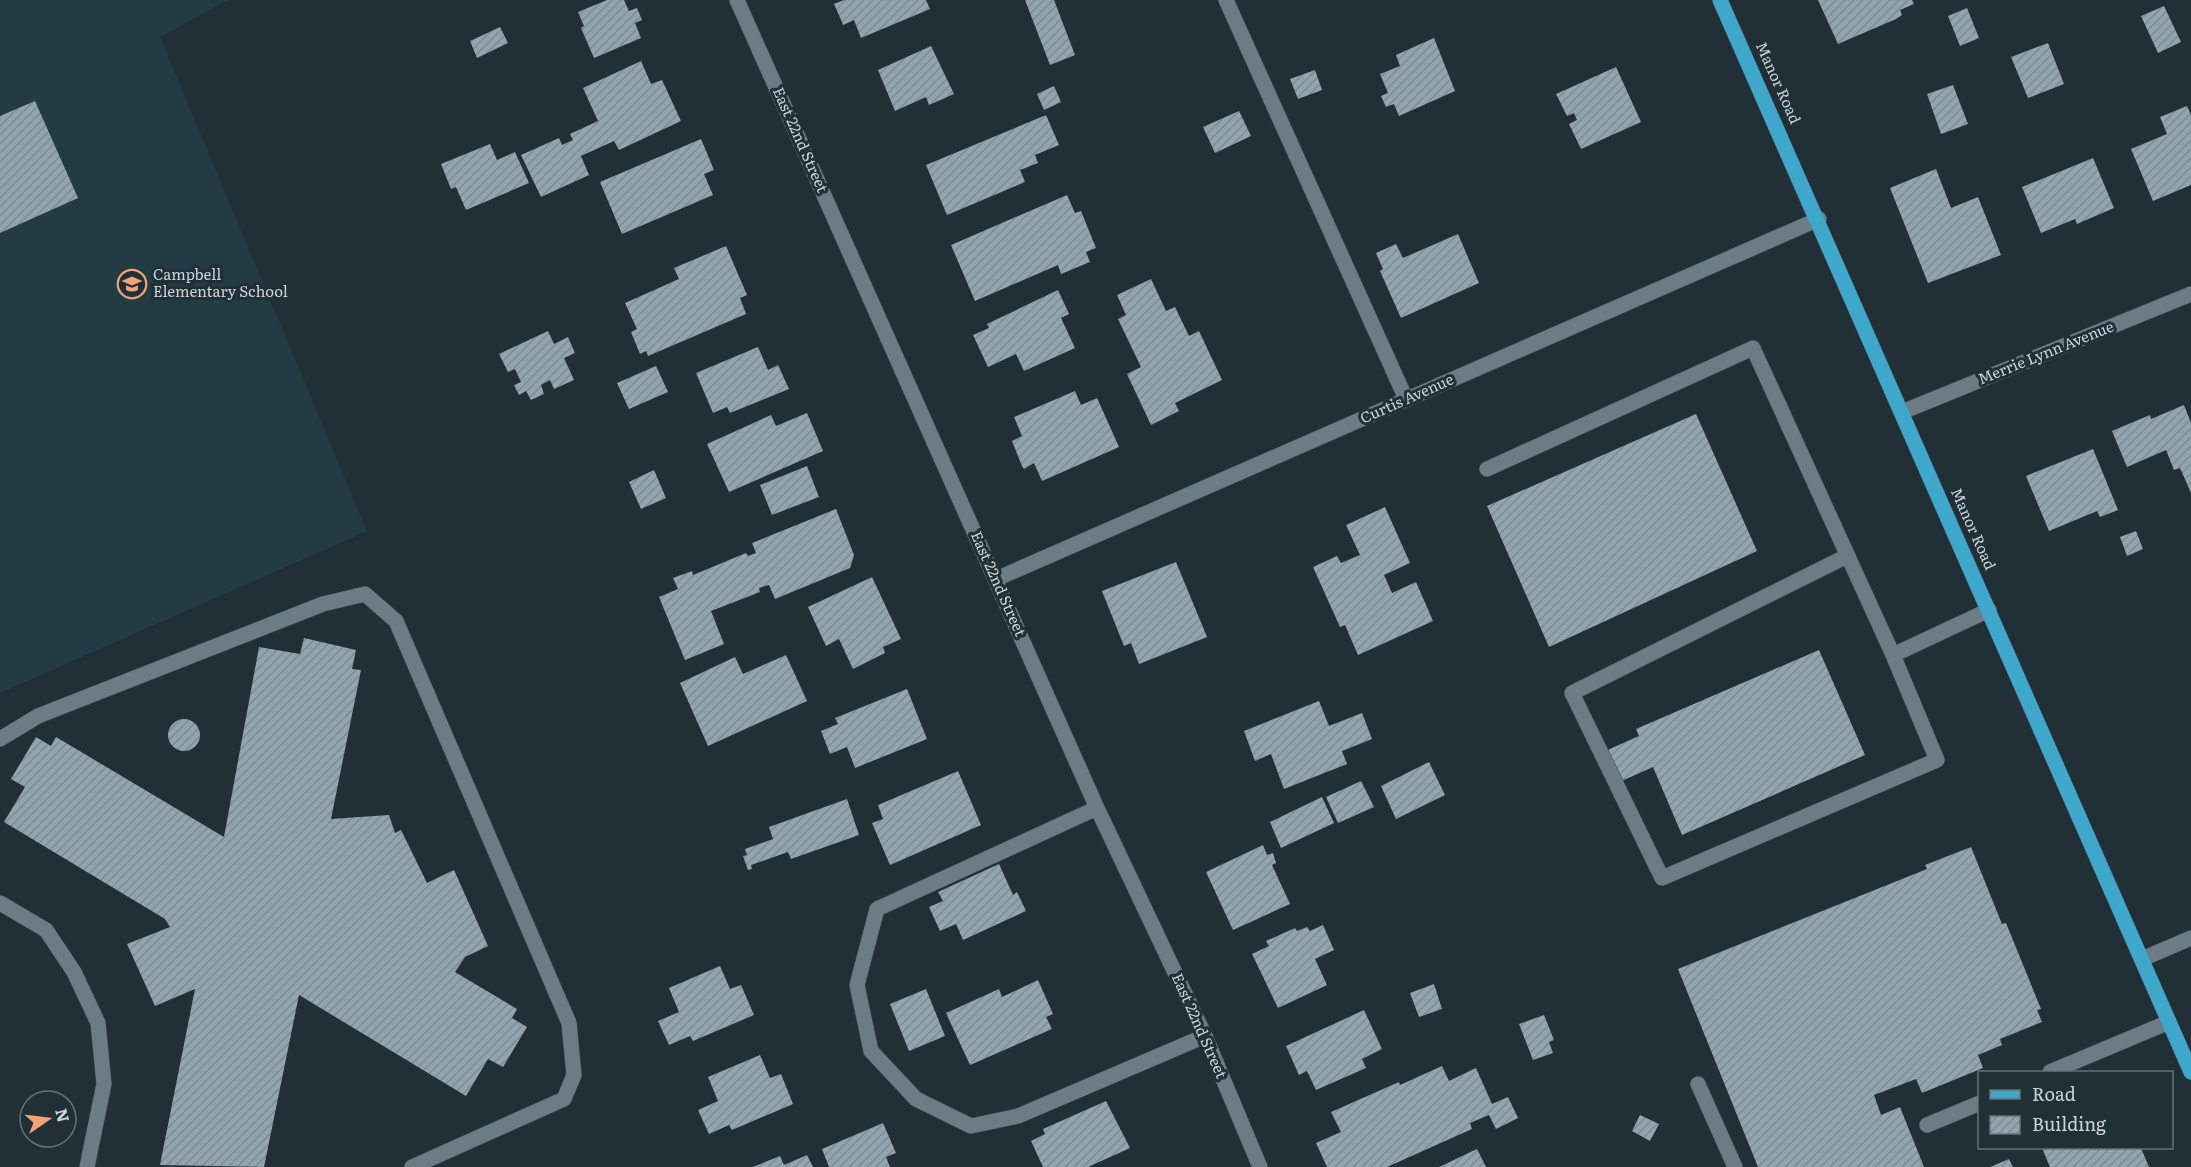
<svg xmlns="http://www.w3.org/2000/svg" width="2191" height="1167" font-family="Literata,serif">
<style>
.built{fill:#233b45}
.building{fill:url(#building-hatch)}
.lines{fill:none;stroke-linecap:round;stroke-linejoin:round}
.minor-casing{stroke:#3f4d53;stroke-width:16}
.major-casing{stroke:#3f4d53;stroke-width:16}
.minor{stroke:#6b7c84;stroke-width:15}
.major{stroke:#3fa7cb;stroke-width:15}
.labels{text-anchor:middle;stroke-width:6;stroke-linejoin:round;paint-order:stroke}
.street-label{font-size:15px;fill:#cbd4d9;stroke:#213037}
.poi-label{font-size:15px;fill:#cbd4d9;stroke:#213037;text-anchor:start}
</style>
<defs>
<pattern id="building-hatch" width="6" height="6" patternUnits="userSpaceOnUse" patternTransform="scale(1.5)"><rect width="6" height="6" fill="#92a4ad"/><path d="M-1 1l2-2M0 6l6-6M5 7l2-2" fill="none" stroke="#7d8b92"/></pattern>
</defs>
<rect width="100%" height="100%" fill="#213037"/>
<path class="built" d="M 0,0 L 228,0 L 160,37 L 367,531 L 0,693 Z"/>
<path class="building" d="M 607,0 L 624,0 L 629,11 L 637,8 L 642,20 L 635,23 L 641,38 L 594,58 L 581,28 L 584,26 L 578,12 Z
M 844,0 L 926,0 L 930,9 L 861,38 L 854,20 L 843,25 L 842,22 L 834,4 Z
M 1025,0 L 1054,0 L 1075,55 L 1050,65 Z
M 1818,0 L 1912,0 L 1914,4 L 1900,10 L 1902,15 L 1896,19 L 1838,44 Z
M 2164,6 L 2181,42 L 2158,53 L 2141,16 Z
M 1967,8 L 1979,38 L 1960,46 L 1948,16 Z
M 500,27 L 508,43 L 477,58 L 470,41 Z
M 1434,38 L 1455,91 L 1399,116 L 1394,104 L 1386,107 L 1381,96 L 1388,93 L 1380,74 L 1400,66 L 1396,55 Z
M 2048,43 L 2064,84 L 2028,98 L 2011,57 Z
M 931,46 L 954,94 L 929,105 L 926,97 L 895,111 L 878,70 Z
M 641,61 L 651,84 L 662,80 L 681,121 L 619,150 L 614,141 L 581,156 L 589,175 L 541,197 L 521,155 L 559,138 L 562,145 L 573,140 L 570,134 L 598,121 L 583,88 Z
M 1616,67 L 1641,122 L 1581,149 L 1569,124 L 1577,120 L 1574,113 L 1567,116 L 1556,94 Z
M 1315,70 L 1322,90 L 1298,99 L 1290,79 Z
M 1953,85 L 1968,124 L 1941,134 L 1927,94 Z
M 1054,86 L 1061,102 L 1044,110 L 1037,94 Z
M 35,101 L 78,198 L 0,233 L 0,116 Z
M 2187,106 L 2191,115 L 2191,185 L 2153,201 L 2131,149 L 2167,134 L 2160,117 Z
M 1239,111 L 1251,136 L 1215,153 L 1203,127 Z
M 1046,115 L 1059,145 L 1035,155 L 1038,163 L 1020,170 L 1025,182 L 947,215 L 926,165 Z
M 701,139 L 714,170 L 704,174 L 713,195 L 622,234 L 600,182 Z
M 490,144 L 497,160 L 515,152 L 529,183 L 466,210 L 456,187 L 451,189 L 441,164 Z
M 2093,158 L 2114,208 L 2077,224 L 2075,219 L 2041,233 L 2022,187 Z
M 1936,169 L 1951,208 L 1978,197 L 2001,255 L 1928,283 L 1890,188 Z
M 1067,195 L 1075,213 L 1081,211 L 1096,248 L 1086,252 L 1090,262 L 1061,274 L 1058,265 L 975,301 L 951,245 Z
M 1458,234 L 1479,283 L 1401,318 L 1380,271 L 1383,269 L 1376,253 L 1396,244 L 1403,258 Z
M 726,246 L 747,295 L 740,298 L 746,314 L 648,356 L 646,351 L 640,354 L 631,332 L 637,329 L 625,303 L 679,279 L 674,268 Z
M 1151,279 L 1166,311 L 1175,307 L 1189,336 L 1199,331 L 1222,380 L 1175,403 L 1179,411 L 1151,425 L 1127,374 L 1141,367 L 1118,319 L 1126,315 L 1117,295 Z
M 1058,290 L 1069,314 L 1061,318 L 1075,348 L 1024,371 L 1016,354 L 988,367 L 973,335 L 989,328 L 987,324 Z
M 548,331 L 554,344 L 568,337 L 575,353 L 564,358 L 574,380 L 554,389 L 550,380 L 541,385 L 544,394 L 531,400 L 526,391 L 519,395 L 514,385 L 521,382 L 515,369 L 508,372 L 499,354 Z
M 758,347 L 768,370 L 778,365 L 789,389 L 730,413 L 727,407 L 713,413 L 696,373 Z
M 656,366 L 668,392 L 629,409 L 617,383 Z
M 1075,391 L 1081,405 L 1097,398 L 1119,447 L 1042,481 L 1034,463 L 1024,469 L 1022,466 L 1012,441 L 1022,436 L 1014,417 Z
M 2184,405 L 2191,423 L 2191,493 L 2180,468 L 2174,470 L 2166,450 L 2127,467 L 2112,431 L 2150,415 L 2151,419 Z
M 807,413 L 823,451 L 729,492 L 707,444 L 771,415 L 776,426 Z
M 1696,414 L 1757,551 L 1549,647 L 1487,506 Z
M 2093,449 L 2118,510 L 2100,517 L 2097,511 L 2049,531 L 2026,476 Z
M 807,466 L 819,497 L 772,515 L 760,485 Z
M 654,470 L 666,498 L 641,509 L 629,482 Z
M 1385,507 L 1410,563 L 1384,575 L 1392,593 L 1416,582 L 1433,621 L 1358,655 L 1345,625 L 1340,627 L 1313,567 L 1337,556 L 1341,563 L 1360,555 L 1346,525 Z
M 836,509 L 854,555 L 850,568 L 775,599 L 769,585 L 759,588 L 760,592 L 711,611 L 724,644 L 685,660 L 659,597 L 678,589 L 673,578 L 692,571 L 693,575 L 746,553 L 748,556 L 756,553 L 752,543 Z
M 2136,531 L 2143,549 L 2127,556 L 2120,537 Z
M 1176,562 L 1207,637 L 1139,664 L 1131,643 L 1124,646 L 1102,591 Z
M 872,577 L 901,639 L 883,647 L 885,653 L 853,669 L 839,639 L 826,646 L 808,607 Z
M 304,638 L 356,650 L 352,669 L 361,670 L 331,819 L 389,815 L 395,833 L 401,830 L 427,883 L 454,870 L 488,946 L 465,957 L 455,972 L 517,1009 L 512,1018 L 527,1027 L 503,1067 L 488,1059 L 466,1096 L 299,995 L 264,1167 L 160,1165 L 195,989 L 155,1006 L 127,944 L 170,927 L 165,919 L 4,822 L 25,787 L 11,779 L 36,737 L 51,746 L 56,737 L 224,837 L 259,647 L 300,654 Z
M 1819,650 L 1865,755 L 1682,835 L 1653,767 L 1617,783 L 1603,752 L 1639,736 L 1636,729 Z
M 786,655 L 807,701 L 708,746 L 680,683 L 735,657 L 743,674 Z
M 907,689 L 927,739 L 855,768 L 847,747 L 830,754 L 821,731 L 838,724 L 835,718 Z
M 1319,701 L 1329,726 L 1362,713 L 1372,739 L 1342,751 L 1347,764 L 1284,789 L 1271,754 L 1255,761 L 1244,731 Z
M168 735a16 16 0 1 1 32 0a16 16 0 1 1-32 0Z
M 1429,762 L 1445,795 L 1396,819 L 1381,786 Z
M 958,771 L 981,825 L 890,865 L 872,823 L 883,819 L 878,805 Z
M 1361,781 L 1374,807 L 1338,823 L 1326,797 Z
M 1322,797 L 1334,823 L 1281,848 L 1270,822 Z
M 847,799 L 859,835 L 791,859 L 788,852 L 751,865 L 752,869 L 748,870 L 743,856 L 747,855 L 745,849 L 773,839 L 769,827 Z
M 1263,845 L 1267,855 L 1273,853 L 1276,863 L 1272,865 L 1290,904 L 1233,930 L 1206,872 Z
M 1971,847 L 2002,924 L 2006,923 L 2041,1009 L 2037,1010 L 2042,1022 L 2000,1039 L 2002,1045 L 1978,1055 L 1983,1068 L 1922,1093 L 1916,1079 L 1874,1095 L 1881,1115 L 1900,1107 L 1924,1167 L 1758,1167 L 1678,969 L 1927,869 L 1925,865 Z
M 999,864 L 1013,895 L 1017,892 L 1026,911 L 963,940 L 956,924 L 940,931 L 929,907 L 943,901 L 938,892 Z
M 1323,925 L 1334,950 L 1315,959 L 1327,985 L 1278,1008 L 1252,954 L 1269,946 L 1266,941 L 1295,928 L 1297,931 L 1307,927 L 1310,931 Z
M 720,966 L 730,989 L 741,985 L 754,1015 L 693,1041 L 690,1036 L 669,1045 L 658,1021 L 679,1012 L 669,988 Z
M 1038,980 L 1053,1014 L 1046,1017 L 1052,1029 L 970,1065 L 946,1013 L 999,989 L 1002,997 Z
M 1434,984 L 1442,1009 L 1419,1017 L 1410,993 Z
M 926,989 L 945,1036 L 909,1051 L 890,1004 Z
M 1364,1010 L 1382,1049 L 1362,1059 L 1366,1068 L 1316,1090 L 1307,1071 L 1299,1075 L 1286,1046 Z
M 1544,1015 L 1554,1040 L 1549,1042 L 1553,1053 L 1533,1060 L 1519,1024 Z
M 760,1055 L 770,1078 L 781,1074 L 793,1104 L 732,1130 L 729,1125 L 709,1134 L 698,1110 L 718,1101 L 708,1077 Z
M 1442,1066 L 1449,1081 L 1476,1068 L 1492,1104 L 1508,1097 L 1518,1118 L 1496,1129 L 1489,1115 L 1470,1123 L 1472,1129 L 1387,1167 L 1327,1167 L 1316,1143 L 1341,1132 L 1331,1112 L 1399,1082 L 1400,1085 Z
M 1106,1101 L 1130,1148 L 1088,1167 L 1043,1167 L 1031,1141 L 1045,1134 L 1043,1129 Z
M 1640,1115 L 1659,1124 L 1650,1141 L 1632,1131 Z
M 883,1123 L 896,1153 L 886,1157 L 890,1167 L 829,1167 L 822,1149 Z
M 2042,1148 L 2141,1148 L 2149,1167 L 2050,1167 Z
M 1477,1149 L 1486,1167 L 1439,1167 Z
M 807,1155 L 813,1167 L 753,1167 L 780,1156 L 784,1165 Z
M 2009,1159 L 2013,1167 L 1990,1167 Z"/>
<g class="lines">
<g class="minor-casing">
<path id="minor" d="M 737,0 L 1097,808 L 1205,1036 L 1260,1167
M 1226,0 L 1406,399
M 1902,412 L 2191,294
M 1487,469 L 1753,348 L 1893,655 L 1937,760 L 1662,878 L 1572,693 L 1847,556
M 996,579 L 1819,219
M 1893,655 L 1989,610
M 0,739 L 38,716 L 323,604 L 365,594 L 396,621 L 569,1023 L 574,1075 L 564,1099 L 412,1167
M 1097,808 L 877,909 L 857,985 L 871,1051 L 916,1099 L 971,1126 L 1018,1116 L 1205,1036
M 0,903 L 46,930 L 74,972 L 98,1023 L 104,1084 L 87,1167
M 2142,959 L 2191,938
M 2050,1072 L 2169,1022
M 1698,1084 L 1735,1167
M 1927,1125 L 1980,1103"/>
</g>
<g class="major-casing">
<path id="major" d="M 1720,0 L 2191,1072"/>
</g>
<use href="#minor" class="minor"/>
<use href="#major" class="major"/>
</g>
<defs>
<g id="school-ring" transform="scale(1.5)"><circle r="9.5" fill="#213037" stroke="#f0a278" stroke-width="1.5"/><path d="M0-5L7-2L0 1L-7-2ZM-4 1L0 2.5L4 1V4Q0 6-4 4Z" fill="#f0a278"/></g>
</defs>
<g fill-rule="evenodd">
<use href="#school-ring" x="132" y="284"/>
</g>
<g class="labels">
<g class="street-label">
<text transform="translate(1778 83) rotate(66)" y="5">Manor Road</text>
<text transform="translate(800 140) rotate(66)" y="5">East 22nd Street</text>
<text transform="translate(2046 353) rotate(-22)" y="5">Merrie Lynn Avenue</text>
<text transform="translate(1407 399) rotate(-24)" y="5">Curtis Avenue</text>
<text transform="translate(1973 529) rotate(66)" y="5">Manor Road</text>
<text transform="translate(998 584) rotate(66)" y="5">East 22nd Street</text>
<text transform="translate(1199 1026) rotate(66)" y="5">East 22nd Street</text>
</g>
<g class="poi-label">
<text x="153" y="280">Campbell<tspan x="153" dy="17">Elementary School</tspan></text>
</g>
</g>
<rect x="1978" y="1071" width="195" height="78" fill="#213037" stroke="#657278" stroke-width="1.5"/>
<rect x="1990" y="1090" width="30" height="9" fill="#3fa7cb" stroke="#657278" stroke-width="1.5"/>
<text x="2032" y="1101" font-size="18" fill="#cbd4d9">Road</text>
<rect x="1990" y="1116" width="30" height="18" fill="url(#building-hatch)" stroke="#657278" stroke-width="1.5"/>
<text x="2032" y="1131" font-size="18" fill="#cbd4d9">Building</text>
<g transform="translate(48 1119) rotate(76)"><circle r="28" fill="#213037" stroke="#657278" stroke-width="1.5"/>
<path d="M0-4.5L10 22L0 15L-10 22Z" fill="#f0a278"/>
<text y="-9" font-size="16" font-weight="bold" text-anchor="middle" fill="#cbd4d9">N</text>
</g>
</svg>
